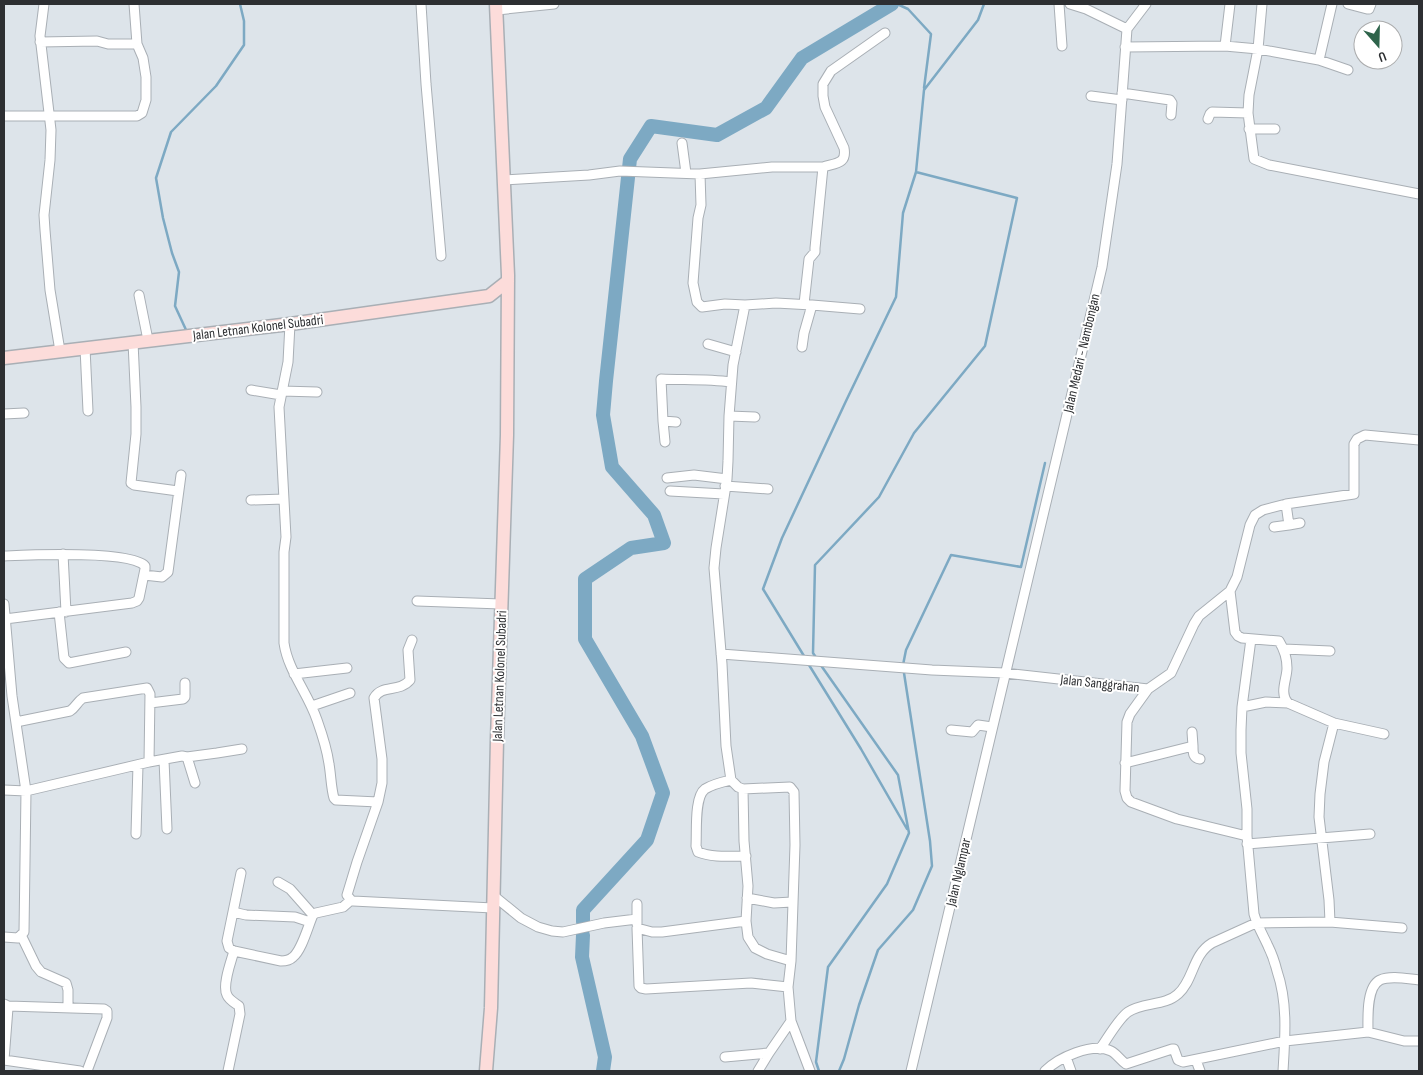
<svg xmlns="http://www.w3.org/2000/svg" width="1423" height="1075" font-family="'Sofia Sans Condensed',sans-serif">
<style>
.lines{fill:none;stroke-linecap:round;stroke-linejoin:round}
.stream{stroke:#7da9c3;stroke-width:2.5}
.river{stroke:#7da9c3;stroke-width:14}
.minor-casing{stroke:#a9afb5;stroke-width:11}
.secondary-casing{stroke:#a9afb5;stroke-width:15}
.minor{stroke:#fff;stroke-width:9}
.secondary{stroke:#fcdcda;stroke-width:12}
.labels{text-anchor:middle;stroke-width:4;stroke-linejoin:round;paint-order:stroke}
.street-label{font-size:14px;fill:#2d2f32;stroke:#fff}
</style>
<rect width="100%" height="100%" fill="#dde4ea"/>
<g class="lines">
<path class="stream" d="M 897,4 L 908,9 L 931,34 L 924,88
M 187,332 L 175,306 L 179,272 L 172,253 L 163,218 L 156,178 L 171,132 L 216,86 L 244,45 L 244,21 L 240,4
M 804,656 L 763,589 L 782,538 L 846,401 L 896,297 L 903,213 L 916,172
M 817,659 L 813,653 L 815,565 L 879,497 L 914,433 L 985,346 L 1017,198 L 916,172 L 924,90 L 978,20 L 984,4
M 809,665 L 861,749 L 907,829
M 903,665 L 906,650 L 951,555 L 1021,567 L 1045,463
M 819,1071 L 816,1062 L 828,967 L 887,884 L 909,833 L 898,775 L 820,664
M 839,1071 L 844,1059 L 859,1005 L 878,950 L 913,910 L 932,866 L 930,841 L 904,673"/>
<path class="river" d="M 583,922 L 583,910 L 647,840 L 663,793 L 642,736 L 585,639 L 585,579 L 631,548 L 664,543 L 654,515 L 612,467 L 603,415 L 606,381 L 630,159 L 651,126 L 717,135 L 766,108 L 802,58 L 892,4
M 583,935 L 582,957 L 605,1057 L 603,1071"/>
<g class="minor-casing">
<path id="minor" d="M 44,4 L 40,36 L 51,130 L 50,160 L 44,215 L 45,230 L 50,290 L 60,351
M 421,4 L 426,84 L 441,256
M 1059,4 L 1062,46
M 1070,4 L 1086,9 L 1127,29
M 1230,4 L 1225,46 L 1258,49 L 1319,60 L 1348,70
M 1262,4 L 1258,49 L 1249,95 L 1248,113 L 1254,159 L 1269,165 L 1419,194
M 1348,4 L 1367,9 L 1369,9 L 1371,4
M 497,10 L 554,4
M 1127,29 L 1146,4
M 40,42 L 97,41 L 108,44 L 137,44
M 1125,47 L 1225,46
M 1319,60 L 1332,4
M 1122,93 L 1170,100 L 1172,103 L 1171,115
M 1091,96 L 1122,100
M 4,116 L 137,116 L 142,113 L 146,100 L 146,77 L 143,58 L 137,44 L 134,4
M 1208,119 L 1210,114 L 1212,112 L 1248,113
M 1249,129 L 1275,129
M 682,143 L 686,173
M 823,167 C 836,163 847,164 844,148 L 825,107 L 823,96 L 823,84 L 831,71 L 885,33
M 700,174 L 701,205 L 698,218 L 693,283 L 697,302 L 702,307 L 725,304 L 745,305 L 733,365 L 729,416 L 728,461 L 727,479 L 716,548 L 714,568 L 722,664 L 726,746 L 731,780 L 738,787 L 743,789 L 744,841 L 748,886 L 746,921 L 748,937 L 755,948 L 767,954 L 791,961 L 788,987 L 791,1021 L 810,1071
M 503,180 L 589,175 L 620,171 L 700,174 L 772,167 L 823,167 L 815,248 L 815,252 L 809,259 L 804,304
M 139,295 L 148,340
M 745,305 L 776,303 L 812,305 L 804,333 L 802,347
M 812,305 L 860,309
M 290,324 L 288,362 L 279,407 L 286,537 L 284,552 L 284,643 C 288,671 308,693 317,720 C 322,734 327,749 329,764 C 331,775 331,788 334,798 L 336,800 L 378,802 L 357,862 L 347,895 L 351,900 L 353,901 L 493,908
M 133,342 L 136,407 L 136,434 L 131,483 L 134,485 L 178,491
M 708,344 L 736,352
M 85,348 L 88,411
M 251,390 L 281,395
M 282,391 L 317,392
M 4,414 L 24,413
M 729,416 L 755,417
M 663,421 L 665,442
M 676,422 L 663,421 L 661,379 C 685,380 708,379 731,382
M 667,478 L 694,475 L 727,479
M 725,486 L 768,489
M 670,491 L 724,494
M 251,500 L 284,499
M 1289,525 L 1300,523
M 1274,527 L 1289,525 L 1286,504
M 63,554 L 66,612
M 4,556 C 28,555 130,550 145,566 L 145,569 L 139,598 L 137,601 L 132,603 L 5,619
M 144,575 L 162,577 L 168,572 L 181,475
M 417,601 L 501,604
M 4,604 L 12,696 L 26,791 L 24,932 L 18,938 L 4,937
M 59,612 L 64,658 L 69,663 L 126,652
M 1284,649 L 1330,651
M 721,654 L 932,670 L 1005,673 L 1148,689 L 1130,714 L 1127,722 L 1125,791 L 1127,798 L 1131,802 L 1177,819 L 1247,836 L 1254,914 C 1257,925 1263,935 1268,946 C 1272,954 1275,963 1277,971 C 1288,1003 1285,1038 1283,1071
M 294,674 L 347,668
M 1148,689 L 1171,673 L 1194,624 L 1199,616 L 1230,591 L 1237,577 L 1250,525 L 1255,515 L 1263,510 L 1286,504 L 1354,494 L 1354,444 L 1357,439 L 1365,435 L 1419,440
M 150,703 L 183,699 L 185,697 L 185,683
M 312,706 L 350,693
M 1242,707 L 1266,702 L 1288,703
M 1334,723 L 1384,734
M 951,730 L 972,732 L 978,725 L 992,727
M 1193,746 C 1193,753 1193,758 1200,759
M 187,757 L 217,753 L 242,749
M 164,760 L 167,829
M 149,762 L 182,756 L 187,757 L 195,783
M 1125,763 L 1193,746 L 1192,732
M 731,780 C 722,782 713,784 705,789 C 694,797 697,832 696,846 L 698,852 C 713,858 730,856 746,856
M 743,789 L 790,787 L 794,792 L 795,845 L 791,961
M 4,790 L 26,791 L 149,762 L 150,694 L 147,688 L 83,698 C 77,702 76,707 70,711 L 16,722
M 378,802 L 382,783 L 382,759 L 374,698 C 382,684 399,693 410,680 L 408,650 L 412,640
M 136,834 L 138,765
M 1247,836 L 1247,809 L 1241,753 L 1241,730 L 1242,707 L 1251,639
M 1247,844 L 1370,834
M 278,882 L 290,889 L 313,915
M 494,896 L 521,918 L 538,927 L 552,931 L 563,932 L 604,923 L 637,919
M 747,898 L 774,903 L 792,902
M 637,904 L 637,924
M 233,912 L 246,915 L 295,917 L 310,922
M 746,921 L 662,932 L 652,932 L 637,928 L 639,986 L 641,988 L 646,989 L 751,983 L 788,987
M 1330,922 L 1402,928
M 21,935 L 36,966 L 41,972 L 66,983 L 68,990 L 68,1008
M 234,951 L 229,948 L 227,941 L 241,873
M 4,1004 L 8,1006 L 8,1008 L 4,1060
M 8,1006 L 104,1009 L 107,1011 L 107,1018 L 87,1071
M 1368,1032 L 1404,1041 L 1419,1041
M 1100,1049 C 1107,1039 1119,1018 1128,1012 C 1143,1002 1165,1006 1178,994 C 1194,980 1192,955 1212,943 L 1256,923 L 1330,922 L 1329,900 L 1319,817 L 1320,794 L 1324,762 L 1334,723 L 1288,703 C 1279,693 1287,679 1287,668 C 1287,658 1284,649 1279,641 L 1242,638 L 1238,636 L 1235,632 L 1230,591
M 725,1057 L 769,1053
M 1066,1057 L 1071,1071
M 4,1060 L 80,1071
M 1196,1060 L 1200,1071
M 228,1071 L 240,1014 L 239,1006 C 235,1003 229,1000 227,995 C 222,985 231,962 234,951 L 281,961 C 285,961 290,960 293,957 C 302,950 308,926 313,915 L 316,913 L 343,907 L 351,900
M 758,1071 L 769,1053 L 791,1021
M 911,1071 L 1102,267 L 1117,164 L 1127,29
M 1045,1071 C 1058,1058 1092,1042 1111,1051 C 1117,1054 1120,1060 1126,1064 L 1172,1049 L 1174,1049 L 1178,1060 L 1183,1062 L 1285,1041 L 1368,1032 C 1368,1019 1366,987 1380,980 C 1391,975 1408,979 1419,980"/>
</g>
<g class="secondary-casing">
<path id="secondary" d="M 4,358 L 290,324 L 489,296 L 508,281
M 486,1071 L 491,1008 L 497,740 L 507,435 L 508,275 L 496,4"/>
</g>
<use href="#minor" class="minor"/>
<use href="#secondary" class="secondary"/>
</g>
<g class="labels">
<g class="street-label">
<text transform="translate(258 327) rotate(-7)" y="5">Jalan Letnan Kolonel Subadri</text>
<text transform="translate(1081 353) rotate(-77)" y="5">Jalan Medari - Nambongan</text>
<text transform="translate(499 676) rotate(-88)" y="5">Jalan Letnan Kolonel Subadri</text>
<text transform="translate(1100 683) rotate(6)" y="5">Jalan Sanggrahan</text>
<text transform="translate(958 872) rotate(-77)" y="5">Jalan Nglampar</text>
</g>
</g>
<rect width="1423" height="1075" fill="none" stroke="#2d2f32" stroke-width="10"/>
<g transform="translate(1378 45) rotate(160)"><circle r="24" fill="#ffffff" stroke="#abacad"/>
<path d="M0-4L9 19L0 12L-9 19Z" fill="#2e644b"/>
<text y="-8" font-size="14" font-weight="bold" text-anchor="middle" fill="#2d2f32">U</text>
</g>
</svg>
